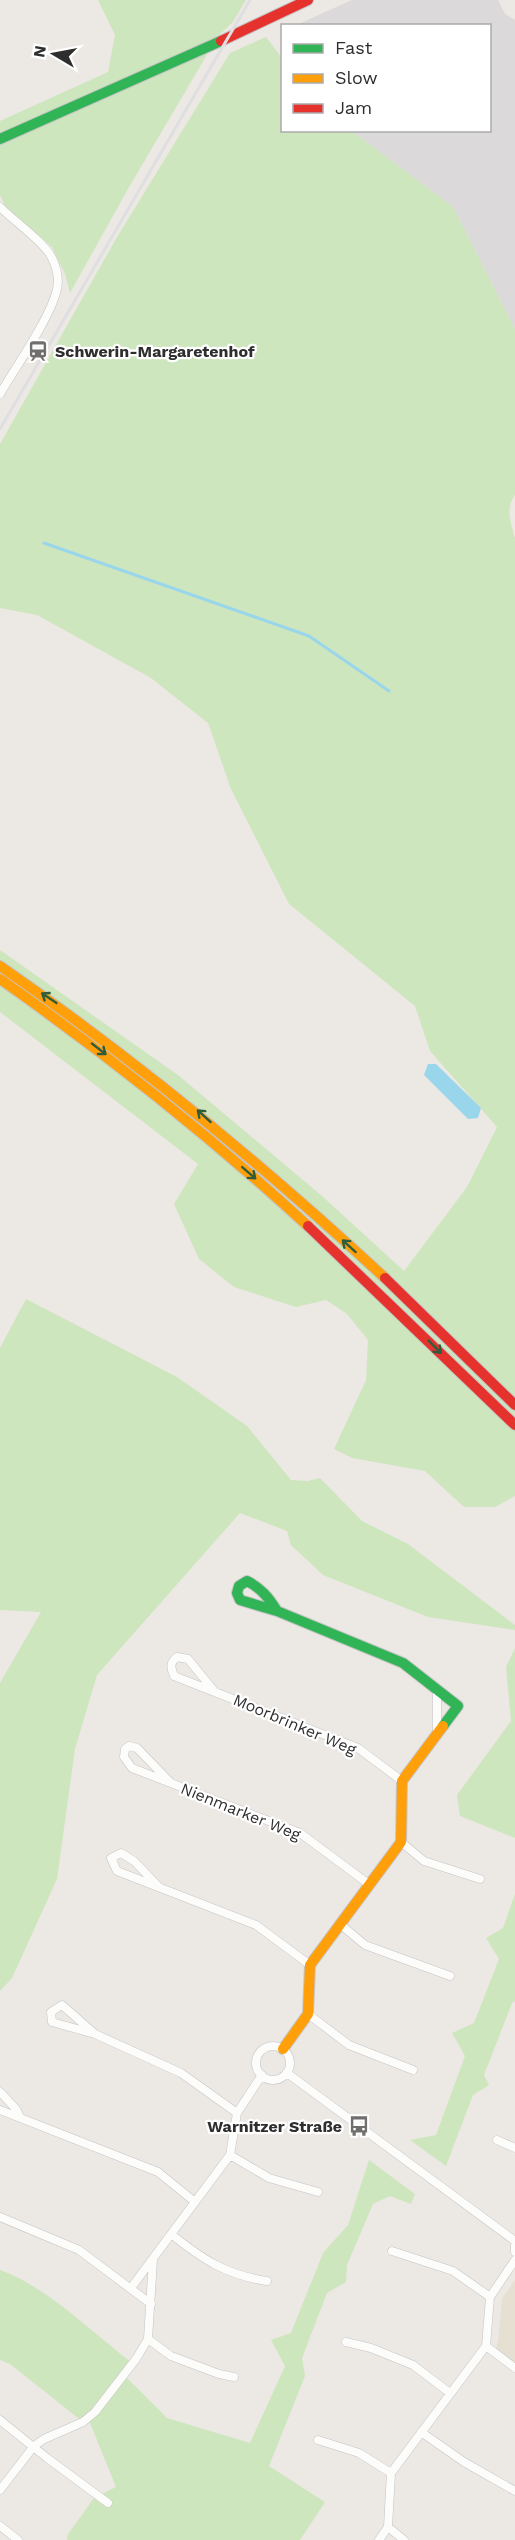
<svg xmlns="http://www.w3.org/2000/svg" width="515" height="2540" font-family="'Work Sans',sans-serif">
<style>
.industrial{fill:#dcd9db}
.education{fill:#e6e0d3}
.green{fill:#cee6be}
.water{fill:#99d6ec}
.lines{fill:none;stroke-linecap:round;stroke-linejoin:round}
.stream{stroke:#99d6ec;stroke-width:3}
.street-casing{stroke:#c5c4c5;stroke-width:9}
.fast-casing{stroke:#c5c4c5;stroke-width:12}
.slow-casing{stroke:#c5c4c5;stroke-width:12}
.jam-casing{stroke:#c5c4c5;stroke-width:12}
.street{stroke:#fcfcfb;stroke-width:8}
.fast{stroke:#30b455;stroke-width:10}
.slow{stroke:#ff9f0a;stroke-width:10}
.jam{stroke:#e5322d;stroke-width:10}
.rail{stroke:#dfdfe1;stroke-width:3}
.oneway{stroke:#2f5d3c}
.labels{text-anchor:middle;stroke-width:4.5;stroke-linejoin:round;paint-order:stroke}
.poi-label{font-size:16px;font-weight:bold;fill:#2e2e2e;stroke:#fff;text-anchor:start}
.street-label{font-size:16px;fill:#2e2e2e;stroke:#fff}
</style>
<rect width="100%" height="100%" fill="#ece8e4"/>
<path class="industrial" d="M 352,0 L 498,0 L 505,14 L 515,20 L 515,329 L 453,207 L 352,131 L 490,130 L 490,26 L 294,26 Z"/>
<path class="education" d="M 515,2280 L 515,2368 L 495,2352 L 498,2341 L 502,2299 Z"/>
<path class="green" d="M 98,0 L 246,0 L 233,22 L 218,36 L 128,189 L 70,293 L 65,274 L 52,247 L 6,208 L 0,195 L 0,121 L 108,72 L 115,35 Z
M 266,37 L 282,58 L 282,130 L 352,131 L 453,207 L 515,329 L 515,495 C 505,508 511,524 515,538 L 515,1496 L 495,1507 L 464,1507 L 425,1471 L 352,1458 L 334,1449 L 366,1380 L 368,1340 L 347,1314 L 326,1300 L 296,1307 L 234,1287 L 199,1259 L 174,1204 L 198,1164 L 0,1012 L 0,950 L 178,1075 L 322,1196 L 404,1271 L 467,1187 L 497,1127 L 430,1051 L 415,1006 L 289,904 L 231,789 L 208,723 L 151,678 L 37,615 L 0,608 L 0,444 L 117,237 L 230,53 Z
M 26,1299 L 177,1377 L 247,1426 L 291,1480 L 308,1481 L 320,1478 L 362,1521 L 408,1544 L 515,1625 L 515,1630 L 428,1617 L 323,1575 L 291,1545 L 287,1531 L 240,1513 L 97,1675 L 75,1749 L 57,1879 L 12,1978 L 0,1991 L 0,1683 L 41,1612 L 0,1610 L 0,1348 Z
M 515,1648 L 515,1838 L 460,1816 L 457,1795 L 511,1721 L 506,1667 Z
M 515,1894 L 515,2001 L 512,2003 L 484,2075 L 489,2085 L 473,2095 L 446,2166 L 410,2140 L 436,2135 L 465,2056 L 452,2033 L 474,2023 L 499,1959 L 486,1938 L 503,1928 Z
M 369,2160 L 415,2194 L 411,2204 L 390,2196 L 373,2204 L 347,2265 L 346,2282 L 327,2293 L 302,2358 L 305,2376 L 269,2466 L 325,2502 L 300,2540 L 67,2540 L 68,2534 L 94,2498 L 116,2487 L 88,2418 L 83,2422 L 10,2364 L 0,2360 L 0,2270 C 46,2286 93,2333 132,2363 L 124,2375 L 167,2418 L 250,2443 L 285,2366 L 271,2340 L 291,2333 L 323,2253 L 348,2225 Z"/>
<path class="water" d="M 428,1064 L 436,1064 L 481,1108 L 478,1118 L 468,1119 L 424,1075 Z"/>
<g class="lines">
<path class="stream" d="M 44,543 L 309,636 L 389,691"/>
<g class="street-casing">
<path id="street" d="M 0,207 C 15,222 44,242 52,258 C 57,268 59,279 57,289 C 51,317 15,368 0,394
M 215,1692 L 188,1659 L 177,1657 C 169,1663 171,1668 174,1676 L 358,1748 L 402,1781
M 437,1734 L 437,1690
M 170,1782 L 137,1748 L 129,1746 L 125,1749 L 124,1757 L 132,1768 L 300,1833 L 370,1885
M 401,1842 L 424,1861 L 480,1879
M 158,1886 L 134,1861 L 121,1853 L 111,1858 L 117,1871 L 256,1925 L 310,1965
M 340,1924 L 365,1945 L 450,1976
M 308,2014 L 349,2045 L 413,2070
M 95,2034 L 62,2005 L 51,2012 L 52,2022 L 95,2034 L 181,2073 L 237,2113
M256 2063a17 17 0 1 1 34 0a17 17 0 1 1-34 0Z
M 287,2073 L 515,2241
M 0,2092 L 16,2109 L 20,2117
M 0,2110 L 158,2172 L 195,2202
M 497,2140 L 515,2148
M 230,2155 L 269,2178 L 318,2192
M 0,2217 L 79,2250 L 151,2304
M 171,2234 C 202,2259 226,2275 267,2281
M 515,2244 L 515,2252
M 392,2251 L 453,2271 L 490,2297
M 131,2288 L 230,2155 L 237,2113 L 262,2075
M 148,2339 L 171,2356 L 219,2374 L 234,2377
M 346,2342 L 371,2348 L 413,2365 L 450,2393
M 486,2346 L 515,2368
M 0,2420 L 47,2458 L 108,2503
M 421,2432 L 464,2462 L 515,2491
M 318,2440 L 359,2453 L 391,2473
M 0,2490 L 34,2446 L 44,2439 L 83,2422 L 95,2412 L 136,2359 L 148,2339 L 153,2260
M 0,2526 L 18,2540
M 388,2527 L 404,2540
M 379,2540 L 388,2527 L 391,2473 L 486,2346 L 490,2297 L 515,2260"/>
</g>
<g class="fast-casing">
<path id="fast" d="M 0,139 L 221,41
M 277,1611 C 269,1598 261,1588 247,1581 L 239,1586 L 237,1593 L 240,1600 L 277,1611 L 403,1663 L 458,1706 L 443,1726"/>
</g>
<g class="slow-casing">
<path id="slow" d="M 0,966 C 137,1061 263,1165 385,1278
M 0,979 C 108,1055 210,1136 308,1226
M 283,2049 L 308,2014 L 310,1965 L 401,1842 L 402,1781 L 443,1726"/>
</g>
<g class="jam-casing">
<path id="jam" d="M 221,41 L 308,0
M 308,1226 L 515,1425
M 385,1278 L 515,1405"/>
</g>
<use href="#street" class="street"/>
<use href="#fast" class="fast"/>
<use href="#slow" class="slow"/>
<use href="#jam" class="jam"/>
<path class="rail" d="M 0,429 L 250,0"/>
</g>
<defs><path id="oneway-shaft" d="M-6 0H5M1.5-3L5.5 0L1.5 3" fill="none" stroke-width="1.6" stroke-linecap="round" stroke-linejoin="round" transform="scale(1.5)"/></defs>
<g class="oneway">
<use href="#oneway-shaft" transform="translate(49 998) rotate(-146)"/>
<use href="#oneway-shaft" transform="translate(99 1049) rotate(38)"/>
<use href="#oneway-shaft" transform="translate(204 1116) rotate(-138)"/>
<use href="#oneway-shaft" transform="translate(249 1173) rotate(41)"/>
<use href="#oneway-shaft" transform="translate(349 1246) rotate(-138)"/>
<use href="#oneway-shaft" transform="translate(435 1347) rotate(45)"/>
</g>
<defs>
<g id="station-bare" transform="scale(1.62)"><path d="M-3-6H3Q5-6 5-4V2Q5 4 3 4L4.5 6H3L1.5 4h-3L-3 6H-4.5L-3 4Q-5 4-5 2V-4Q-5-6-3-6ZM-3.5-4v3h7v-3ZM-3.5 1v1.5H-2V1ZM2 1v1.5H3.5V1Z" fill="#706f6e" stroke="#fff" stroke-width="2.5" paint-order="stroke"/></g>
<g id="bus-bare" transform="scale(1.62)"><path d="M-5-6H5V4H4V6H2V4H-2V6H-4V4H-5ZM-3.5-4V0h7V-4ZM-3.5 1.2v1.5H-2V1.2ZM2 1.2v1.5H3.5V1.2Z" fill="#706f6e" stroke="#fff" stroke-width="2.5" paint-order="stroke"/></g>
</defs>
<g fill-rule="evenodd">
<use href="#station-bare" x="38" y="351"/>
<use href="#bus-bare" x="359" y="2126"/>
</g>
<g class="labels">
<g class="poi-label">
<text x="55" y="357">Schwerin-Margaretenhof</text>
<text x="342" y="2132" text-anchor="end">Warnitzer Straße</text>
</g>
<g class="street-label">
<text transform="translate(295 1724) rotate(23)" y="6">Moorbrinker Weg</text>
<text transform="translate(241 1811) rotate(22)" y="6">Nienmarker Weg</text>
</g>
</g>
<rect x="281" y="24" width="210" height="108" fill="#ffffff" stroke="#ababab" stroke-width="1.5"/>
<rect x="293" y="44" width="30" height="9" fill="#30b455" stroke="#ababab" stroke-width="1.5"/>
<text x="335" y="54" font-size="18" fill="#2e2e2e">Fast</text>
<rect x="293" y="74" width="30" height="9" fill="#ff9f0a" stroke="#ababab" stroke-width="1.5"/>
<text x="335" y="84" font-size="18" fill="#2e2e2e">Slow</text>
<rect x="293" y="104" width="30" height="9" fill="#e5322d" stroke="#ababab" stroke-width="1.5"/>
<text x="335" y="114" font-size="18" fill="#2e2e2e">Jam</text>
<g transform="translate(54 54) rotate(280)" stroke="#ffffff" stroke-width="4.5" paint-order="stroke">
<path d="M0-4.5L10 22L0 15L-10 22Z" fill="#2e2e2e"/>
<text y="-9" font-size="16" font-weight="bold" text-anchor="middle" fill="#2e2e2e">N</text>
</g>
</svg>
